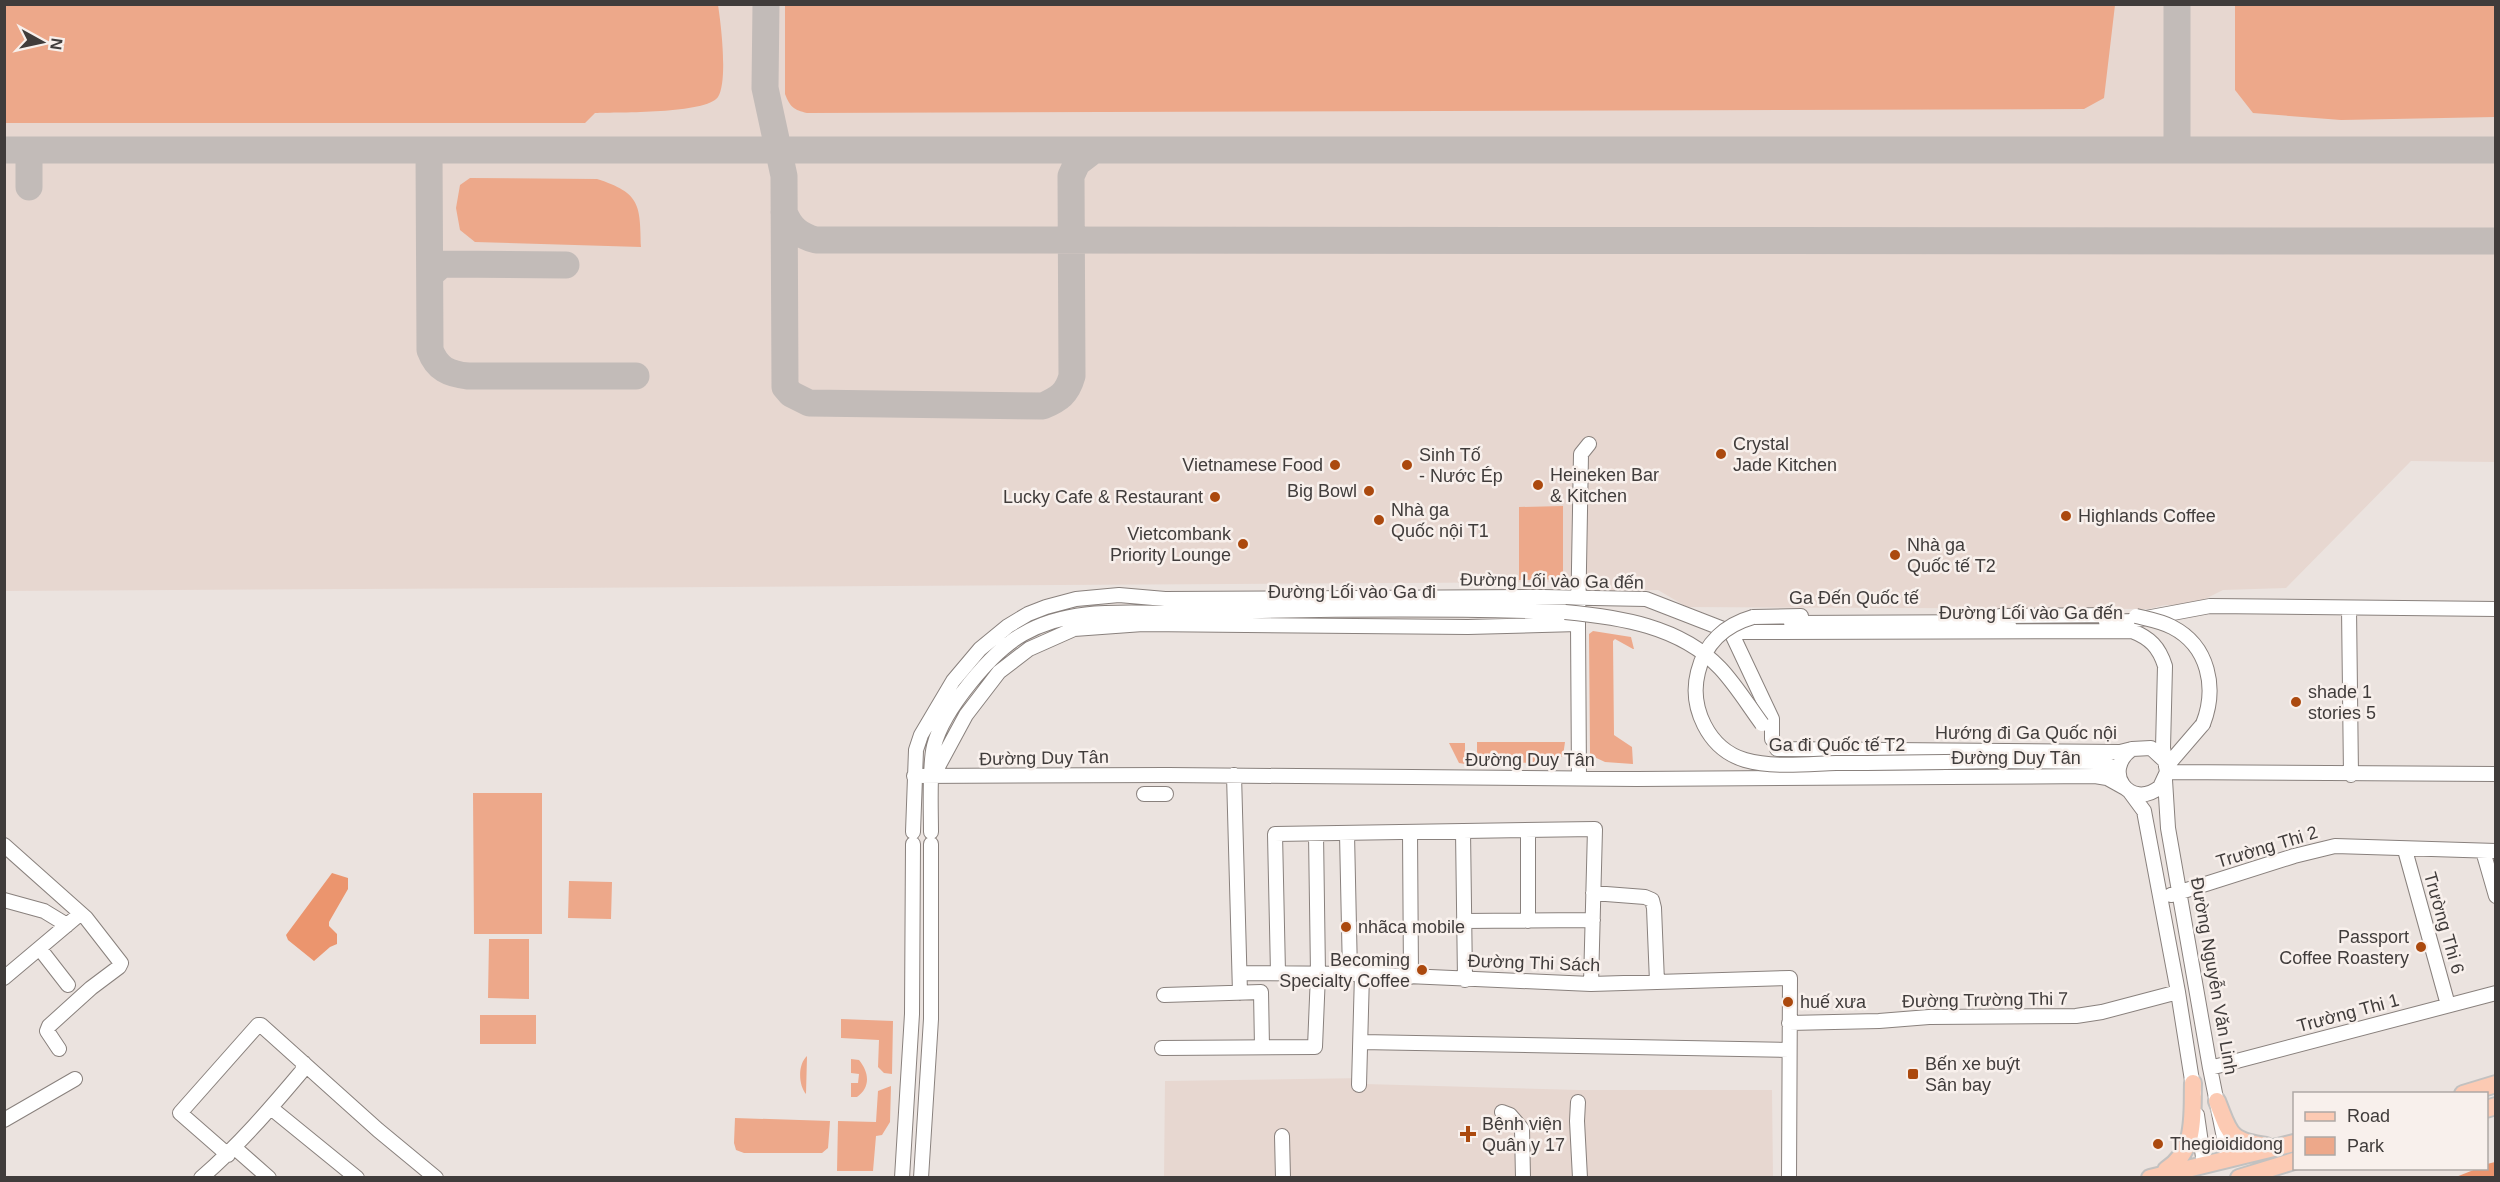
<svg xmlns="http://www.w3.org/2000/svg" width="2500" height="1182" font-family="Helvetica,sans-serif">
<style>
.built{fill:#e7d7d0}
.green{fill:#eda88a}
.water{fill:#eb956e}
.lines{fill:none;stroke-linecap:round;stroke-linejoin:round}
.taxiway{stroke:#c2bbb8;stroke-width:27}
.minor-casing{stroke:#89817d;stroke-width:16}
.major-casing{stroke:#c2c1c0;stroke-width:20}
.minor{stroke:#fff;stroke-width:14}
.major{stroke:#fccab3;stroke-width:16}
.minor-bridge-casing{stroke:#89817d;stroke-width:16;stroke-linecap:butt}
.minor-bridge{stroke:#fff;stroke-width:14}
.poi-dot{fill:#ab490e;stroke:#f8f0ec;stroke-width:2}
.labels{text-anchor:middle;stroke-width:5;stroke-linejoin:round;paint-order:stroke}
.poi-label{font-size:18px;fill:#403c3b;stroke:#f8f0ec;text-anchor:start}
.street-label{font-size:18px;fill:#403c3b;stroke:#f8f0ec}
</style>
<rect width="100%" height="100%" fill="#ebe3df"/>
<path class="built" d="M 5,5 L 2495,5 L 2495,462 L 2411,461 L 2286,588 L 2223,590 L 2193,605 L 2165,605 L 2148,609 L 1687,607 L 1658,590 L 1600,591 L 1586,582 L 5,591 Z
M 1364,1078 L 1365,1084 L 1579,1090 L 1772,1090 L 1773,1177 L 1164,1178 L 1165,1081 Z"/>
<path class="green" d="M 4,5 L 718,5 C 721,24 728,81 718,97 C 706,114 618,112 595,113 L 585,123 L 5,123 Z
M 785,5 L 785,4 L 2115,5 L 2104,98 L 2084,109 L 807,113 C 794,110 790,107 785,94 Z
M 2235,5 L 2495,5 L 2495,117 L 2341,120 L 2253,113 L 2235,90 Z
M 470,178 L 597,179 C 641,193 640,205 641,247 L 475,242 L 460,230 L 456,208 L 460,185 Z
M 1563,506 L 1563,579 L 1519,580 L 1519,507 Z
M 1593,631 L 1631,637 L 1634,649 L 1633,649 L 1615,639 L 1613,641 L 1614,735 L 1632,747 L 1633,764 L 1605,762 L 1590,755 L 1589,634 Z
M 1477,742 L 1565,742 L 1563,756 L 1552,763 L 1477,762 Z
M 1449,743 L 1465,743 L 1465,764 L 1459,763 Z
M 473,793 L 542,793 L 542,934 L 474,934 Z
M 569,881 L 612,882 L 611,919 L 568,918 Z
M 489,939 L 529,939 L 529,999 L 488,998 Z
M 480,1015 L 536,1015 L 536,1044 L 480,1044 Z
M 841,1019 L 893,1021 L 892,1074 L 884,1073 L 878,1067 L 879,1040 L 841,1038 Z
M 807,1056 L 806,1094 C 798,1084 798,1064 807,1056 Z
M 851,1059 L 859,1060 C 869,1072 871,1087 857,1097 L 851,1097 L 851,1083 L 858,1083 L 859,1074 L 851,1073 Z
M 891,1086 L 890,1122 L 882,1135 L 876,1136 L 873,1171 L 837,1171 L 838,1121 L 876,1122 L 878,1091 Z
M 735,1118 L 830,1121 L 828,1148 L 822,1153 L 744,1153 L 736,1150 L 734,1143 Z"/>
<path class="water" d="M 332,873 L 348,878 L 348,889 L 329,922 L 329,926 L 337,934 L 337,944 L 330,947 L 314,961 L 288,940 L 286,935 Z
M 2495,1162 L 2495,1177 L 2456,1177 L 2476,1169 L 2486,1168 L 2487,1164 Z"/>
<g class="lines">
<path class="taxiway" d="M 766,4 L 765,88 L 784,176 L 785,387 L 791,394 L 809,403 L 1043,406 C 1059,399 1067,394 1072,376 L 1071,176 L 1077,163 L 1094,150
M 2177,149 L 2177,4
M 4,150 L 2496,150
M 29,150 L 29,187
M 429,150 L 430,350 C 437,369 449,374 468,376 L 636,376
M 784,212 C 790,228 800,236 816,240 L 2496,241
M 430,275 L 442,264 L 566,265"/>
<g class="minor-casing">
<path id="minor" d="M 2349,608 L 2351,775
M 2000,616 L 2116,615
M 1753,617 L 1801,616
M 2106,622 L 2130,621 L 2210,606 L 2496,609
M 1791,623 L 2009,622
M 1731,632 L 1772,719 L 1772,739
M 1777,749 L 2120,752 L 2132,749
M 1996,761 L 2096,762 L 2114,767 L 2118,774
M 2166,767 L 2203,724
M 2167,772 L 2496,774
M 1234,775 L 1240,993
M 914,776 L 1168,775 L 1637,779 L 2095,776 L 2107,778 L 2125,788
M 933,776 L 966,715 L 999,672 L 1029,649 L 1074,629 L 1143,624 L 1468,627 L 1578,624
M 1579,778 L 1578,624 L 1581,454 L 1589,444
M 2165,780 L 2168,828 L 2210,1068 L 2228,1158
M 2130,792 L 2144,811 L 2178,992 L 2194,1093
M 1144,794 L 1166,794
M 1463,831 L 1465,980
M 913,832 L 916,750 L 921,735 L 953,681 L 980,649 L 1008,626 L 1028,614 L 1046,607 L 1076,599 L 1119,595 L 1165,599 L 1543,597 L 1646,599 L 1731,632 L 2132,631 C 2150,638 2159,647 2165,666 L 2163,748 L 2167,772 L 2160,787 C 2130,811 2101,771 2132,749 L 2151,748 L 2165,761
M 931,832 C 931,810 929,766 934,746 C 943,710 991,652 1023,634 C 1073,605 1132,614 1188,613 C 1313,609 1439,608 1565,612
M 1410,832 L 1411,977
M 1347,834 L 1350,974
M 4,845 L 86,918 L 121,963 L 119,967 L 91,988 L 49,1026 L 47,1031 L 59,1049
M 2405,850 L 2448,1005
M 2483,851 L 2496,896
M 1593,893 L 1645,897 L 1652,900 L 1654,908 L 1657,982
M 2171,895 L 2294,856 L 2335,846 L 2496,851
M 4,900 L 44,911 L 67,925
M 1463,921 L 1593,920
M 1528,921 L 1528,830
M 40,949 L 68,985
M 1240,973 L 1362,974 L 1591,984 L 1790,978 L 1789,1178
M 1278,973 L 1275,834 L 1595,829 L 1591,984
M 4,978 L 80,914
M 1164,995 L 1261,992 L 1262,1047
M 1789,1023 L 1879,1021 L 1929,1017 L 2076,1016 L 2102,1012 L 2178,992
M 1361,1042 L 1789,1050
M 1162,1048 L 1315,1047 L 1318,974 L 1316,834
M 2210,1068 L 2496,993
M 1359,1085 L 1362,974
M 1578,1102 L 1577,1121 L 1580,1178
M 271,1108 L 357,1178
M 1502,1112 L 1510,1115 L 1522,1129 L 1523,1178
M 2197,1115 L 2204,1164
M 4,1120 L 75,1079
M 1282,1136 L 1283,1178
M 235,1148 L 269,1178
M 228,1155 L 180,1113 L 258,1025 L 261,1025 L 378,1130 L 436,1178
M 201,1178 C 239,1145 270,1109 302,1071 L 304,1063
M 902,1178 L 912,1014 L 913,844
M 921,1178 L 931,1019 L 931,844"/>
</g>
<g class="major-casing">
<path id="major" d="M 2463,1094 L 2496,1084
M 2217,1101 C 2230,1133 2228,1141 2266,1146
M 2486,1109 L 2496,1106
M 2166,1170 C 2197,1150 2192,1115 2193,1083
M 2150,1178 L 2294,1143
M 2239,1178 L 2294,1161"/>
</g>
<use href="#minor" class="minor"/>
<use href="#major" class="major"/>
<g class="minor-bridge-casing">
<path id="minor-bridge" d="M 1565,612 C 1619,617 1680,626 1720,668 C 1736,685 1748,705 1762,724
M 2136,616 C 2148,619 2161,621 2172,627 C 2209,646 2217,688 2203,724
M 1753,617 C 1725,625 1705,643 1698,672 C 1689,707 1708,749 1745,760 C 1773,768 1807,764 1836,763 C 1889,763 1943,762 1996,761"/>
</g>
<use href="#minor-bridge" class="minor-bridge"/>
</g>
<g class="poi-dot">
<circle cx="1721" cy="454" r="6"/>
<circle cx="1335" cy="465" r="6"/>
<circle cx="1407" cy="465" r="6"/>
<circle cx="1538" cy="485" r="6"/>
<circle cx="1369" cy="491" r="6"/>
<circle cx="1215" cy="497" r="6"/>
<circle cx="2066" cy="516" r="6"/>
<circle cx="1379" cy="520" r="6"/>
<circle cx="1243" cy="544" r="6"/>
<circle cx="1895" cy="555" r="6"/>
<circle cx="2296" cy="702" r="6"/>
<circle cx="1346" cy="927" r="6"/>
<circle cx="2421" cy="947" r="6"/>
<circle cx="1422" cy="970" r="6"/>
<circle cx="1788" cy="1002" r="6"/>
<rect x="1907" y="1068" width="12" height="12" rx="3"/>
<path d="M1465 1125h6v6h6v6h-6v6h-6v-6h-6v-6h6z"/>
<circle cx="2158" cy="1144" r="6"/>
</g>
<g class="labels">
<g class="poi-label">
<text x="1733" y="450">Crystal<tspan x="1733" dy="21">Jade Kitchen</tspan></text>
<text x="1419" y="461">Sinh Tố<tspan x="1419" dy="21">- Nước Ép</tspan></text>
<text x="1323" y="471" text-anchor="end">Vietnamese Food</text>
<text x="1550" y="481">Heineken Bar<tspan x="1550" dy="21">&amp; Kitchen</tspan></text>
<text x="1357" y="497" text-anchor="end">Big Bowl</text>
<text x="1203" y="503" text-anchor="end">Lucky Cafe &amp; Restaurant</text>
<text x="1391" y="516">Nhà ga<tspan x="1391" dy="21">Quốc nội T1</tspan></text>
<text x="2078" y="522">Highlands Coffee</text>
<text x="1231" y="540" text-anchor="end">Vietcombank<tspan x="1231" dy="21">Priority Lounge</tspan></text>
<text x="1907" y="551">Nhà ga<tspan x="1907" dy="21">Quốc tế T2</tspan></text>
<text x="2308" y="698">shade 1<tspan x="2308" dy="21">stories 5</tspan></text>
<text x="1358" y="933">nhãca mobile</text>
<text x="2409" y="943" text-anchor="end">Passport<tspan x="2409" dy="21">Coffee Roastery</tspan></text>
<text x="1410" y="966" text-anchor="end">Becoming<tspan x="1410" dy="21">Specialty Coffee</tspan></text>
<text x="1800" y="1008">huế xưa</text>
<text x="1925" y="1070">Bến xe buýt<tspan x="1925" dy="21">Sân bay</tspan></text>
<text x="1482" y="1130">Bệnh viện<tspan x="1482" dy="21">Quân y 17</tspan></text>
<text x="2170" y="1150">Thegioididong</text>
</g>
<g class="street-label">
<text transform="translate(1552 581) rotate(1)" y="6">Đường Lối vào Ga đến</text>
<text x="1352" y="598">Đường Lối vào Ga đi</text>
<text x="1854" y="604">Ga Đến Quốc tế</text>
<text x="2031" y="619">Đường Lối vào Ga đến</text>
<text x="2026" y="739">Hướng đi Ga Quốc nội</text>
<text x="1837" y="751">Ga đi Quốc tế T2</text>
<text transform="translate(1044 758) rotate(-1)" y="6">Đường Duy Tân</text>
<text x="2016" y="764">Đường Duy Tân</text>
<text x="1530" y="766">Đường Duy Tân</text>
<text transform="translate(2267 847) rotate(-17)" y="6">Trường Thi 2</text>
<text transform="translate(2444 923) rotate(74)" y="6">Trường Thi 6</text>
<text transform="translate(1534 963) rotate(2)" y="6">Đường Thi Sách</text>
<text transform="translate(2214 976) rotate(80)" y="6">Đường Nguyễn Văn Linh</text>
<text transform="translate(1985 1000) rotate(-1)" y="6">Đường Trường Thi 7</text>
<text transform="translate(2348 1013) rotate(-15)" y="6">Trường Thi 1</text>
</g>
</g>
<rect width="2500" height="1182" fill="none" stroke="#403c3b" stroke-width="12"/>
<rect x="2293" y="1092" width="195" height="78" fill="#f8f0ec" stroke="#aea8a5" stroke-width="1.5"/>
<rect x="2305" y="1112" width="30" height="9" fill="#fccab3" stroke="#aea8a5" stroke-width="1.5"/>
<text x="2347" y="1122" font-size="18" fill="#403c3b">Road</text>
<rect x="2305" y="1137" width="30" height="18" fill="#eda88a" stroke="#aea8a5" stroke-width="1.5"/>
<text x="2347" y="1152" font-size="18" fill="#403c3b">Park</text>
<g transform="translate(42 42) rotate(98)" stroke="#f8f0ec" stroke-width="4.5" paint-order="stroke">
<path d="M0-4.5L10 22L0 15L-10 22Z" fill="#403c3b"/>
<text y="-9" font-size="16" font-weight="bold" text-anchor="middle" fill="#403c3b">N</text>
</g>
</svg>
